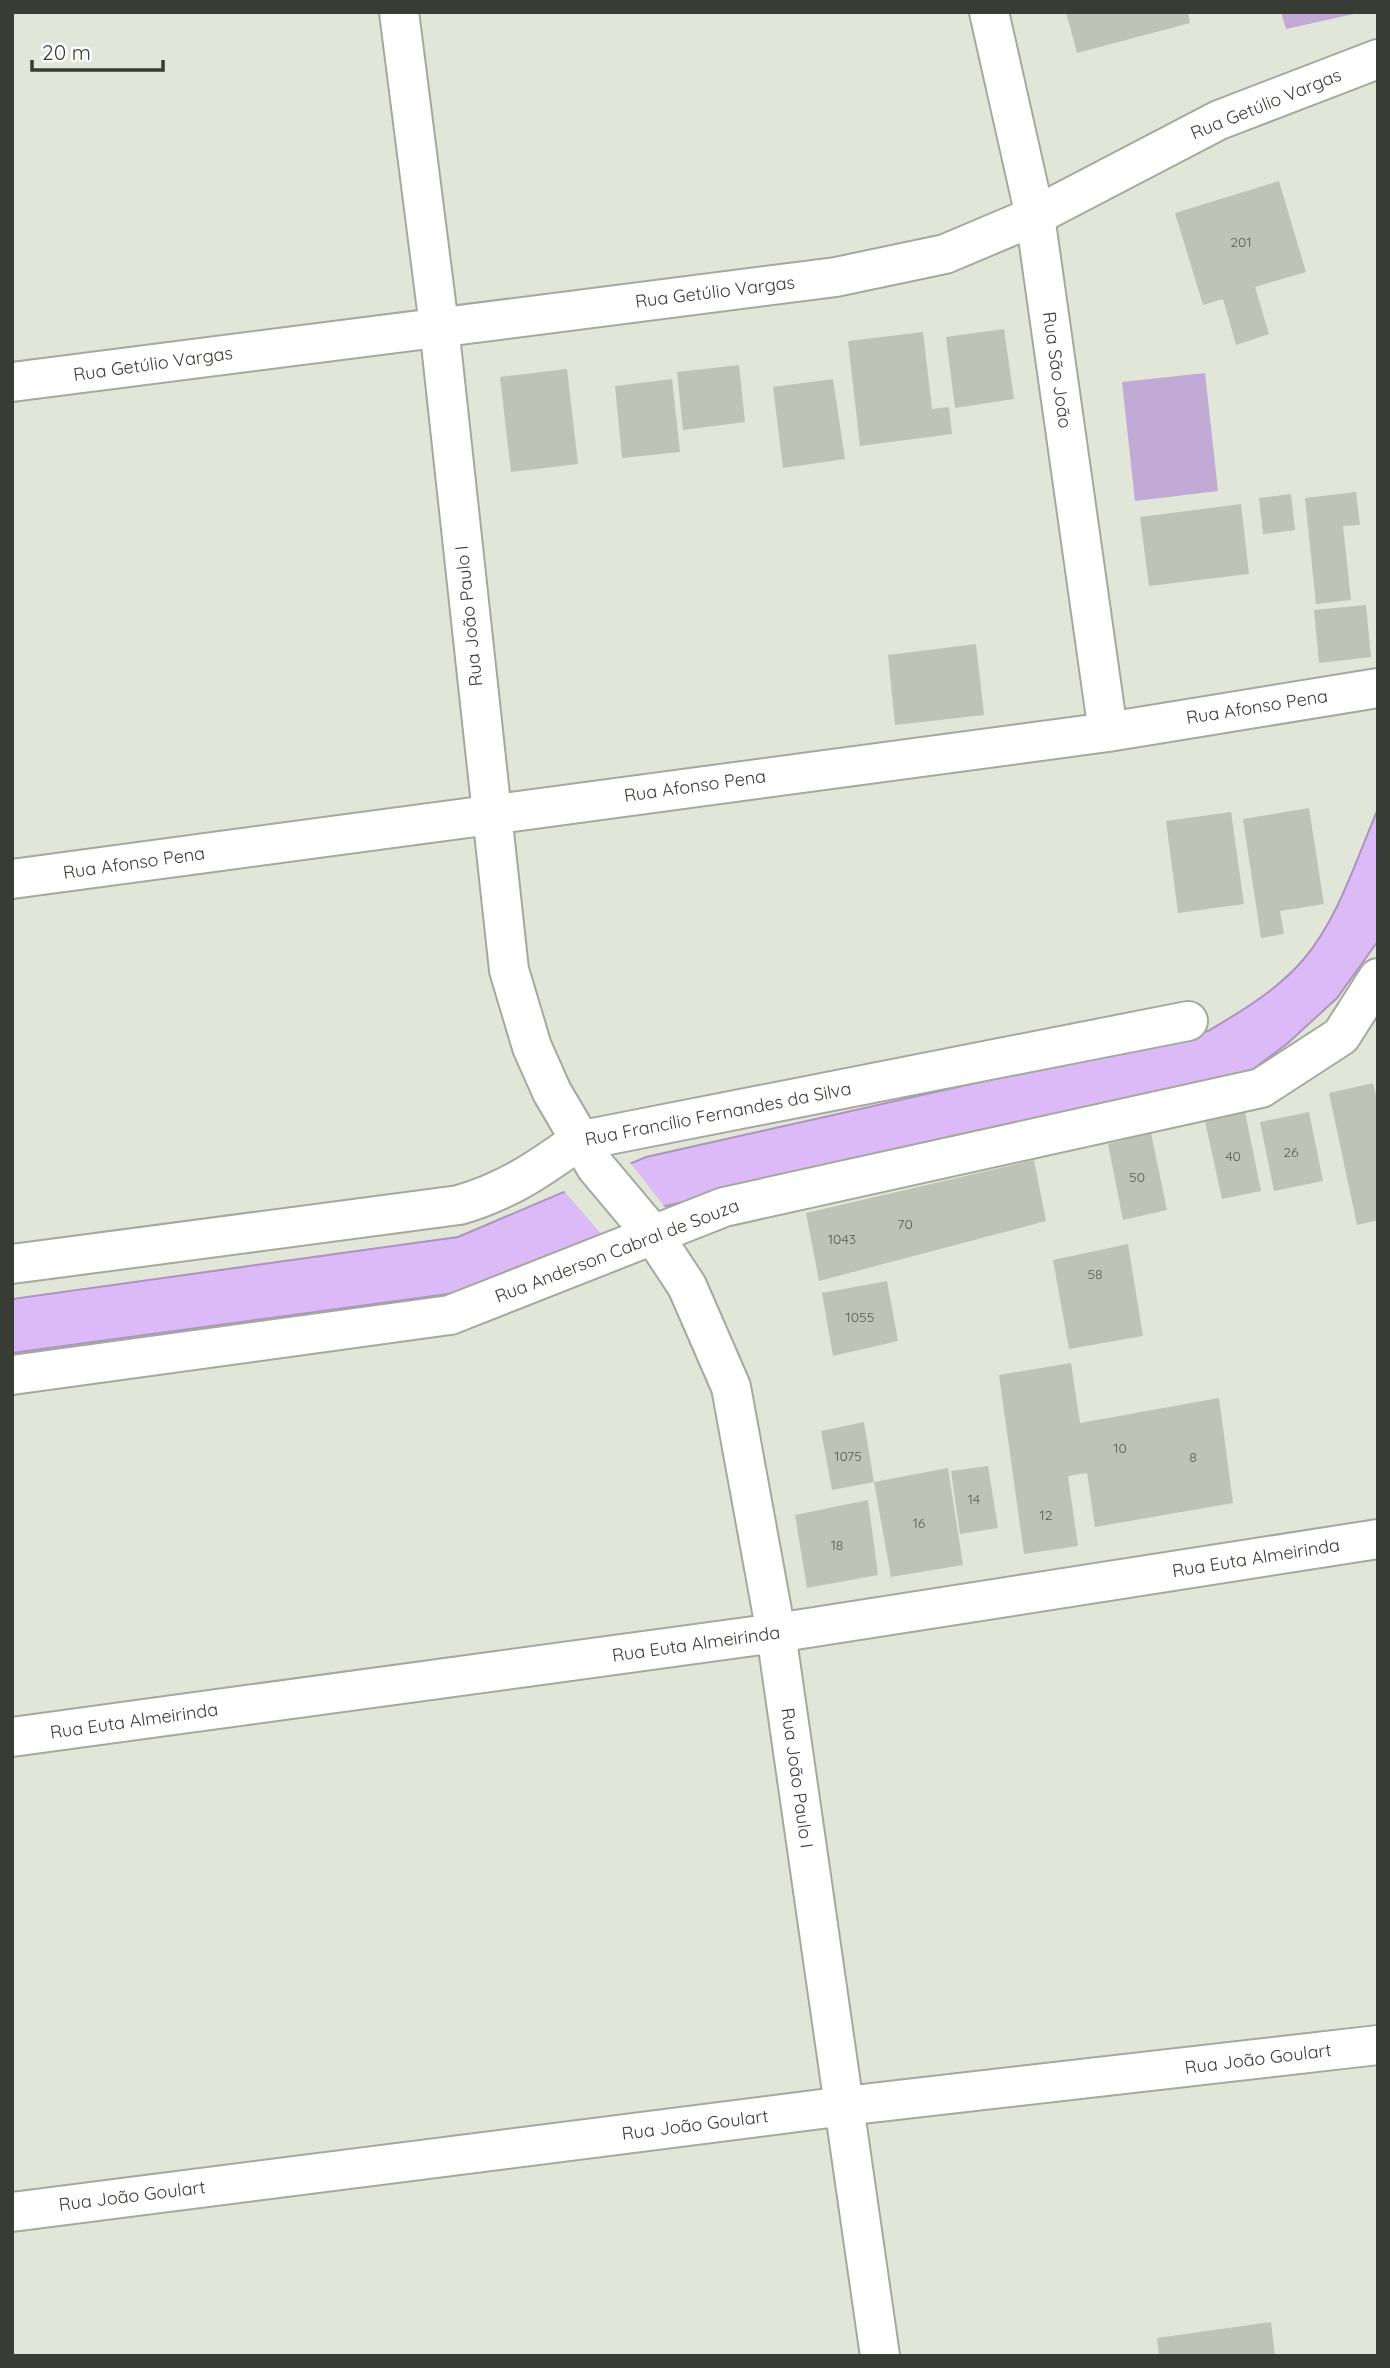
<svg xmlns="http://www.w3.org/2000/svg" width="1390" height="2368" font-family="Quicksand,sans-serif">
<style>
.green{fill:#c1aad5}
.water{fill:#dcbaf7;stroke:#ab94bd;stroke-width:2}
.pier{fill:#e2e6d8}
.building{fill:#bec3b5}
.lines{fill:none;stroke-linecap:round;stroke-linejoin:round}
.minor-casing{stroke:#a5a99c;stroke-width:42}
.tertiary-casing{stroke:#a5a99c;stroke-width:42}
.minor{stroke:#fff;stroke-width:38}
.tertiary{stroke:#fff;stroke-width:38}
.labels{text-anchor:middle;stroke-width:5;stroke-linejoin:round;paint-order:stroke}
.number-label{font-size:14px;fill:#5a5d55}
.street-label{font-size:18px;fill:#393b35;stroke:#fff}
</style>
<rect width="100%" height="100%" fill="#e2e6d8"/>
<path class="green" d="M 1281,12 L 1363,12 L 1286,29 Z
M 1205,373 L 1218,491 L 1135,501 L 1122,382 Z"/>
<path class="water" d="M 1378,809 L 1378,941 L 1337,998 L 1288,1043 L 1252,1070 L 1202,1086 L 657,1208 L 525,1271 L 463,1292 L 12,1353 L 12,1299 L 458,1237 L 646,1157 L 1208,1031 C 1242,1011 1277,990 1303,960 C 1338,920 1357,857 1378,809 Z"/>
<path class="pier" d="M 629,1161 L 667,1210 L 603,1236 L 563,1190 Z"/>
<path class="building" d="M 1066,12 L 1188,12 L 1190,23 L 1077,53 Z
M 1279,181 L 1306,272 L 1255,287 L 1269,334 L 1236,345 L 1223,299 L 1203,305 L 1175,213 Z
M 1004,329 L 1014,399 L 955,408 L 946,337 Z
M 923,332 L 932,409 L 949,407 L 952,434 L 860,446 L 848,341 Z
M 739,365 L 745,422 L 683,430 L 677,372 Z
M 567,369 L 578,464 L 511,472 L 500,377 Z
M 672,379 L 680,452 L 622,458 L 615,386 Z
M 833,379 L 845,459 L 783,468 L 773,387 Z
M 1356,492 L 1360,525 L 1343,526 L 1351,600 L 1316,604 L 1305,498 Z
M 1291,494 L 1295,530 L 1263,534 L 1259,498 Z
M 1241,504 L 1249,574 L 1149,586 L 1140,517 Z
M 1366,605 L 1371,657 L 1319,663 L 1314,610 Z
M 976,644 L 984,715 L 895,725 L 888,655 Z
M 1309,808 L 1324,904 L 1280,911 L 1284,934 L 1261,938 L 1243,819 Z
M 1231,812 L 1244,904 L 1178,913 L 1166,821 Z
M 1373,1083 L 1378,1103 L 1378,1220 L 1357,1225 L 1329,1093 Z
M 1245,1112 L 1261,1191 L 1222,1199 L 1205,1121 Z
M 1309,1112 L 1323,1181 L 1274,1191 L 1260,1122 Z
M 1151,1133 L 1167,1210 L 1123,1220 L 1108,1144 Z
M 1034,1160 L 1046,1221 L 819,1281 L 806,1213 Z
M 1128,1244 L 1143,1336 L 1069,1349 L 1053,1260 Z
M 887,1281 L 898,1341 L 833,1356 L 822,1293 Z
M 1071,1363 L 1080,1423 L 1219,1398 L 1233,1503 L 1095,1527 L 1087,1473 L 1068,1476 L 1078,1546 L 1024,1554 L 999,1375 Z
M 864,1422 L 874,1482 L 832,1490 L 821,1431 Z
M 988,1466 L 998,1528 L 960,1534 L 951,1471 Z
M 948,1468 L 963,1565 L 891,1577 L 874,1482 Z
M 868,1500 L 878,1575 L 807,1588 L 795,1515 Z
M 1271,2322 L 1275,2356 L 1159,2356 L 1157,2338 Z"/>
<g class="lines">
<g class="minor-casing">
<path id="minor" d="M 399,12 L 439,326 L 509,970 L 532,1047 L 552,1092 L 596,1167 L 654,1236 L 687,1286 L 731,1387 L 776,1633 L 880,2356
M 989,12 L 1035,216 L 1108,732
M 12,879 L 1108,732 L 1378,688
M 12,1264 L 459,1205 C 507,1191 538,1170 578,1141 L 1188,1021
M 12,1375 L 450,1315 L 724,1207 L 1261,1088 L 1341,1036 L 1378,978
M 12,1737 L 776,1633 L 1378,1539
M 12,2212 L 845,2106 L 1378,2045"/>
</g>
<g class="tertiary-casing">
<path id="tertiary" d="M 12,382 L 836,277 L 945,254 L 1035,216 L 1219,120 L 1378,59"/>
</g>
<use href="#minor" class="minor"/>
<use href="#tertiary" class="tertiary"/>
</g>
<g class="labels">
<g class="number-label">
<text x="1241" y="247">201</text>
<text x="1291" y="1157">26</text>
<text x="1233" y="1161">40</text>
<text x="1137" y="1182">50</text>
<text x="905" y="1229">70</text>
<text x="842" y="1244">1043</text>
<text x="1095" y="1279">58</text>
<text x="860" y="1322">1055</text>
<text x="1120" y="1453">10</text>
<text x="848" y="1461">1075</text>
<text x="1193" y="1462">8</text>
<text x="974" y="1504">14</text>
<text x="1046" y="1520">12</text>
<text x="919" y="1528">16</text>
<text x="837" y="1550">18</text>
</g>
<g class="street-label">
<text transform="translate(1266 104) rotate(-22)" y="6">Rua Getúlio Vargas</text>
<text transform="translate(715 292) rotate(-7)" y="6">Rua Getúlio Vargas</text>
<text transform="translate(153 364) rotate(-8)" y="6">Rua Getúlio Vargas</text>
<text transform="translate(1057 370) rotate(82)" y="6">Rua São João</text>
<text transform="translate(469 616) rotate(-96)" y="6">Rua João Paulo I</text>
<text transform="translate(1257 707) rotate(-9)" y="6">Rua Afonso Pena</text>
<text transform="translate(695 786) rotate(-8)" y="6">Rua Afonso Pena</text>
<text transform="translate(134 863) rotate(-8)" y="6">Rua Afonso Pena</text>
<text transform="translate(718 1114) rotate(-11)" y="6">Rua Francílio Fernandes da Silva</text>
<text transform="translate(617 1251) rotate(-21)" y="6">Rua Anderson Cabral de Souza</text>
<text transform="translate(1256 1558) rotate(-9)" y="6">Rua Euta Almeirinda</text>
<text transform="translate(696 1644) rotate(-8)" y="6">Rua Euta Almeirinda</text>
<text transform="translate(134 1721) rotate(-8)" y="6">Rua Euta Almeirinda</text>
<text transform="translate(797 1778) rotate(82)" y="6">Rua João Paulo I</text>
<text transform="translate(1258 2059) rotate(-7)" y="6">Rua João Goulart</text>
<text transform="translate(695 2125) rotate(-7)" y="6">Rua João Goulart</text>
<text transform="translate(132 2196) rotate(-7)" y="6">Rua João Goulart</text>
</g>
</g>
<rect width="1390" height="2368" fill="none" stroke="#393b35" stroke-width="28"/>
<path d="M32 60v10h131v-10" fill="none" stroke="#393b35" stroke-width="3.5"/>
<text x="42" y="60" font-size="21" fill="#393b35" stroke="#ffffff" stroke-width="5" paint-order="stroke">20 m</text>
</svg>
